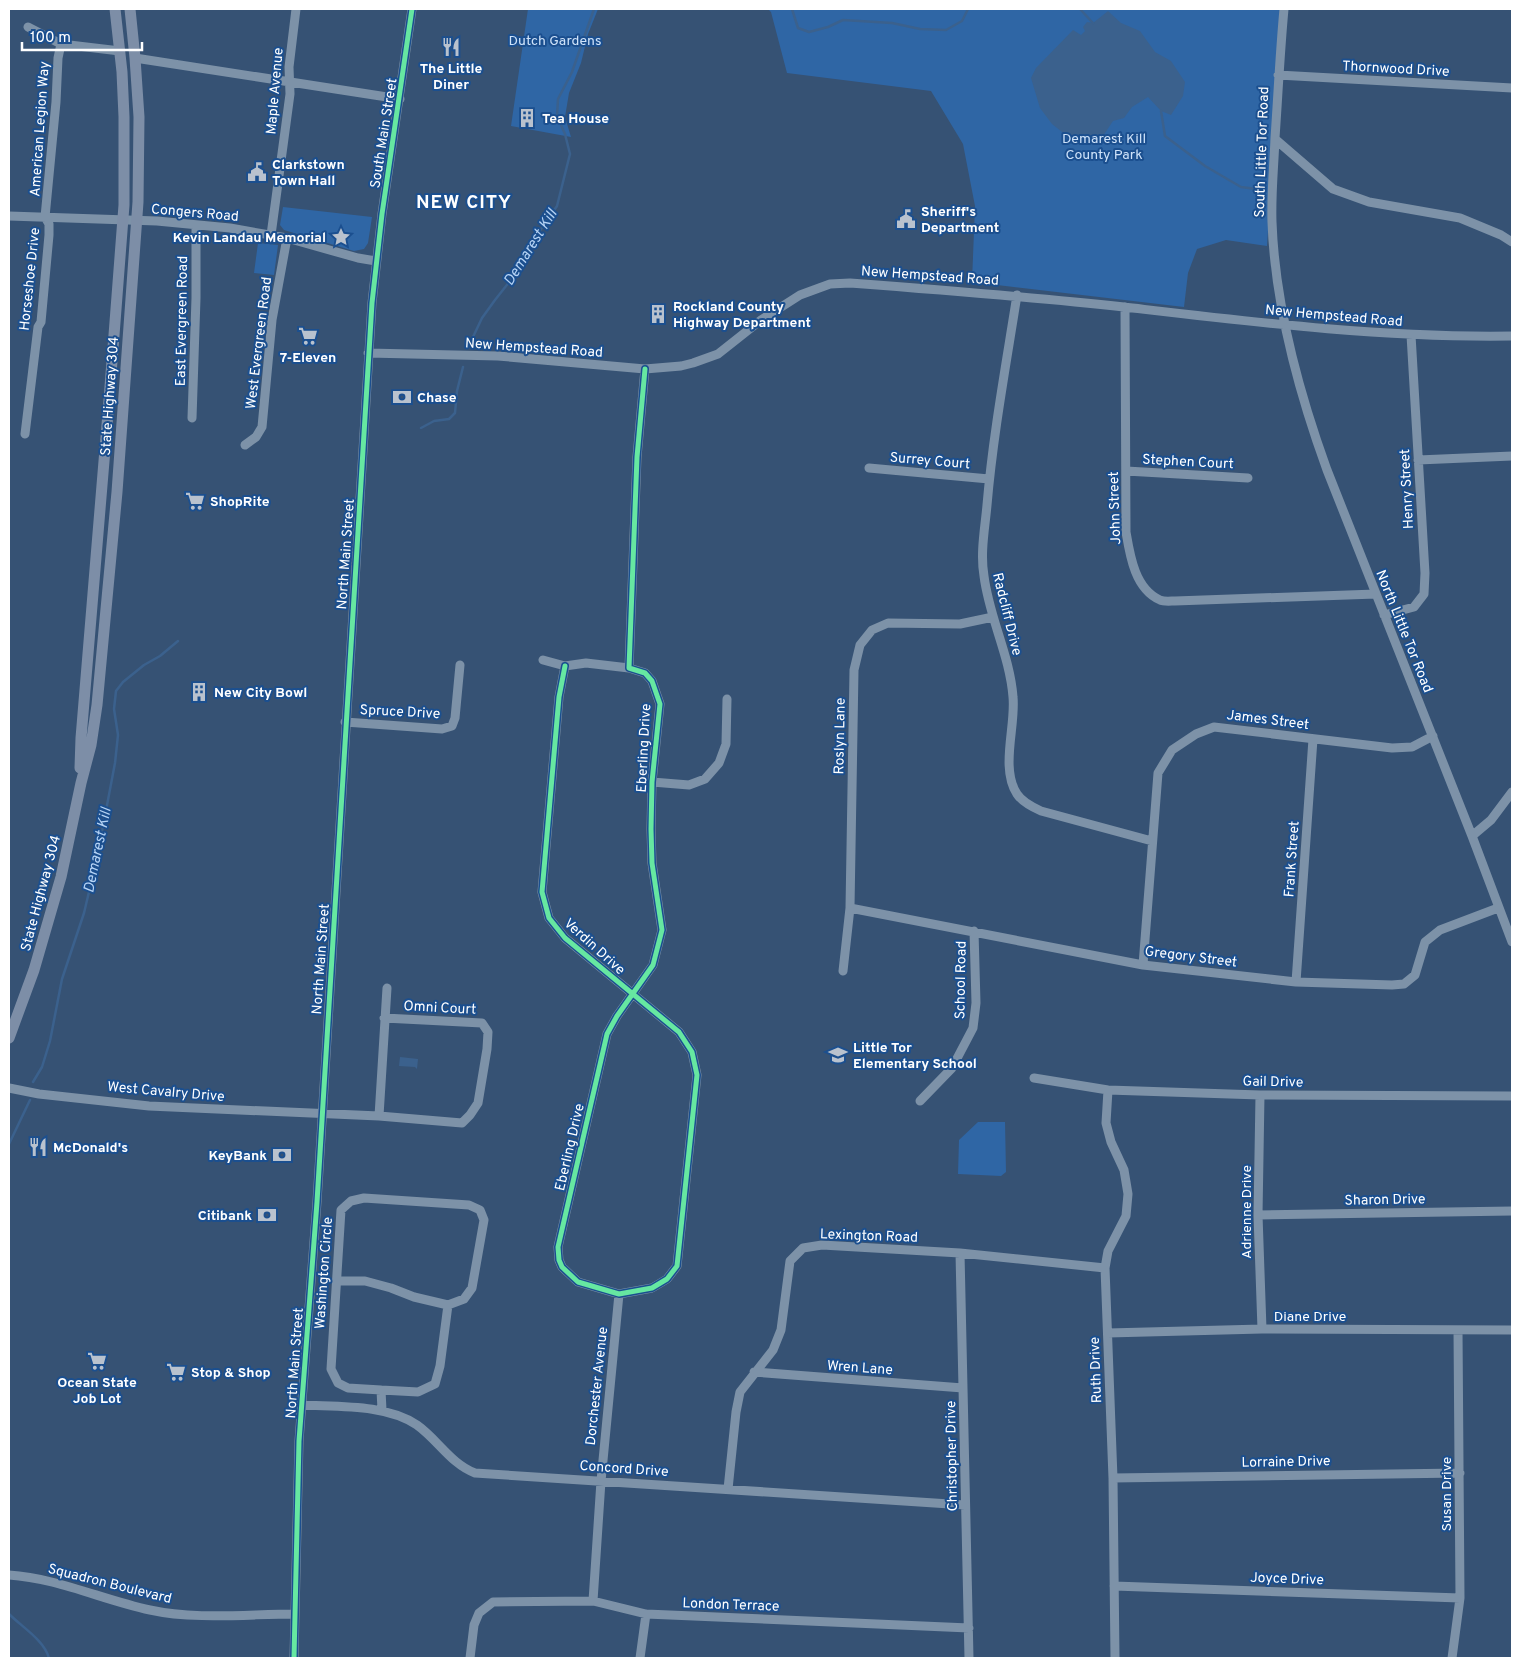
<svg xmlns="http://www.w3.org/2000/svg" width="1521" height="1667" font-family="Overpass,sans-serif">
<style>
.green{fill:#2f66a5}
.water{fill:#3b618d}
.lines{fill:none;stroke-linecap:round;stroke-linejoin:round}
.stream{stroke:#3b618d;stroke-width:2.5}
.minor{stroke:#7d92a8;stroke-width:9}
.major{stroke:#7d8ea7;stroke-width:11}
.cycleway-casing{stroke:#1b4f8f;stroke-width:8}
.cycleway{stroke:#66e7a1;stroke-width:5}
.labels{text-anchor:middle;stroke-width:4;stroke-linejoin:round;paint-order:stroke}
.park-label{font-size:14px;fill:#cfe3fa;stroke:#1b4f8f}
.poi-label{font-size:14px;font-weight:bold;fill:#fff;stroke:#1b4f8f;text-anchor:start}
.street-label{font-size:14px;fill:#fff;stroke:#1b4f8f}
.water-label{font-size:15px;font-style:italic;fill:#b5d3f5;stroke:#1b4f8f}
.district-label{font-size:19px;font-weight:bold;letter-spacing:1px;fill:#fff;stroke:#1b4f8f}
</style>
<rect width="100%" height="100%" fill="#365274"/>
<path class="green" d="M 528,9 L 598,9 L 588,34 L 581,63 L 569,93 L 565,117 L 571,137 L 511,126 Z
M 768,9 L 1283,9 L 1267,246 L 1226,240 L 1197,249 L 1188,273 L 1184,307 L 972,282 L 975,206 L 963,144 L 931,91 L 787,73 L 771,12 Z
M 283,207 L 372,217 L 368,243 L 364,249 L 354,251 L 284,230 L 280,225 Z
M 258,243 L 278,245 L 274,275 L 254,273 Z
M 978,1122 L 1005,1122 L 1006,1172 L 1001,1176 L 958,1174 L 959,1140 Z"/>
<path class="water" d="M 1108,11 L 1121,23 L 1140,31 L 1155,52 L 1171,61 L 1185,82 L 1183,96 L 1171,115 L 1161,111 L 1148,97 L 1132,107 L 1124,118 L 1113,121 L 1103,136 L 1096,142 L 1081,142 L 1071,139 L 1052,124 L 1040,108 L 1031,78 L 1036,68 L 1073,30 L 1081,35 L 1085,31 L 1083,27 L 1087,22 L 1093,23 Z
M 400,1057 L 418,1059 L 417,1069 L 415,1067 L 399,1066 Z"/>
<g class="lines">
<path class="stream" d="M 792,9 L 798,28 L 809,32 L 828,27 L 843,20 L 892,23 L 920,29 L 946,30 L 962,21 L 968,9
M 1080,9 L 1093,23
M 1161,111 L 1165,136 L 1205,166 L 1241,187 L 1256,189
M 473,337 L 482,318 L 495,300 L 514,276 L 539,232 L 557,206 L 570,154 L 565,134 L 557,116 L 558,99 L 572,72 L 594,9
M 421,428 L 434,421 L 449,419 L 455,413 L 457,391 L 463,367
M 33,1082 L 42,1067 L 50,1041 L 62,979 L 84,913 L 97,858 L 115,763 L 118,735 L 114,709 L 116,691 L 123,682 L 144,665 L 160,656 L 178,641
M 9,1144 L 30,1100
M 9,1614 C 22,1627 44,1640 49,1658"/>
<path class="minor" d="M 1284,9 C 1280,52 1278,95 1275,138 C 1274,166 1271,193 1272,222 C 1275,306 1298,390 1327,470 L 1472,836 L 1512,942
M 28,27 L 61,44 L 120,51
M 135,58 L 400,99
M 1278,75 L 1512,88
M 1275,139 L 1333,189 L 1369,202 L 1460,218 L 1501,235 L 1512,242
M 9,216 L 157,221 L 230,228 L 287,238 L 358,258 L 376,261
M 45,217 L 56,102 L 58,58 L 61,44
M 271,235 L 290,94 L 289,67 L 296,9
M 1017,295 C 1006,365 993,435 987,505 C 985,528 980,553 984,576 C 989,617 1010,656 1013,697 C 1016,726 1000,768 1017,794 C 1022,802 1032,807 1041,811 L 1152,841
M 1125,307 L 1126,532 C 1130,556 1135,589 1160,600 C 1164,602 1171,601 1175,601 L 1376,594
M 368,353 L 498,356 L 645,369 L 681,366 L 693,363 L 718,354 L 761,320 L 800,295 L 830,284 L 850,283 C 942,290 1033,297 1124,307 C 1253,322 1382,338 1512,336
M 192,418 L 196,298 L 196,225
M 25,434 L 38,327 L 41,322 L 49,235 L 49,224 L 45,217
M 245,445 L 256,437 L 262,427 L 272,320 L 287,238
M 1418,460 L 1512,456
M 869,468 L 989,479
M 1126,471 L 1248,478
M 1384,615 L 1414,607 L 1424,594 L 1425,573 L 1411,335
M 543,660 L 565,666 L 586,663 L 629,668
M 565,666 L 559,697 L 542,892 L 549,918 L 565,938 L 679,1032 L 692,1052 L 697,1075 L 677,1266 L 667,1279 L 652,1288 L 619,1294 L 578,1282 L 562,1267 L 559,1260 L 558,1247 L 607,1034 L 617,1016 L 653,965 L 662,930 L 652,863 L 651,829 L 652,782 L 660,704 L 652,681 L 645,673 L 629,668 L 637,457 L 645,369
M 345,722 L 442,729 L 452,726 L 455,718 L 460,665
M 652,782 L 689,785 L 705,779 L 719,763 L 726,744 L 727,699
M 1472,836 L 1491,820 L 1512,792
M 850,908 L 1143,965 L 1296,982 L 1392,985 L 1404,984 L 1415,975 L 1425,942 L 1440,930 L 1498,908
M 1143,965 L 1158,773 L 1172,750 L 1196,734 L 1214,727 L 1392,748 L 1412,747 L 1433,736
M 843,971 L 850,908 L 854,670 L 860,645 L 872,630 L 888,623 L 960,624 L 993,617
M 1296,982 L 1313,739
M 1034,1078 L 1108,1090 L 1260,1095 L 1512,1096
M 9,1088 L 39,1094 L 149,1106 L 379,1116 L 462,1123 L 470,1115 L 478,1103 L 487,1049 L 488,1032 L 482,1023 L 384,1018
M 1108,1090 L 1106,1123 L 1111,1142 L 1124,1170 L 1128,1194 L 1126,1216 L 1108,1251 L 1105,1268 L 1113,1478 L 1115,1658
M 1260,1095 L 1258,1215 L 1262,1329
M 920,1101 L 952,1068 L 973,1028 L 976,1003 L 974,931
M 379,1116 L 387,988
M 1258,1215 L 1512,1211
M 960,1253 L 969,1658
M 336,1281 L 365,1281 L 391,1288 L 414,1297 L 448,1305
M 1108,1333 L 1262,1329 L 1512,1330
M 754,1372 L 963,1388
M 381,1390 L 348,1388 L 338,1383 L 331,1369 L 341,1210 L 351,1201 L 364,1198 L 469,1205 L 480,1210 L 484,1220 L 472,1288 L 464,1299 L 448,1305 L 440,1366 L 435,1384 L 418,1392 L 381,1390 L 382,1410
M 302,1405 C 338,1407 386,1404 417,1425 C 438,1440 451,1464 475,1473 L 965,1505
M 1113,1478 L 1460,1473
M 728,1489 L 736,1412 L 740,1392 L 773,1350 L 781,1330 L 790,1261 L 803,1248 L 822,1245 L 960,1253 L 1105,1268
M 9,1575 C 57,1578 103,1600 150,1610 C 195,1620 248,1614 295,1614
M 1114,1586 L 1460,1598
M 593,1601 L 601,1481 L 619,1294
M 294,1658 L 299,1441 L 317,1202 L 372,303 L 382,214 L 412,9
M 470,1658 L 474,1625 L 479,1613 L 493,1602 L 593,1601 L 646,1614 L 969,1628
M 640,1658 L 646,1614
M 1452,1658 L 1460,1598 L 1458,1330"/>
<path class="major" d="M 80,768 L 81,738 L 108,413 L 124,205 L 124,117 L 122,72 L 115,9
M 9,1038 L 34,970 L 61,877 L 81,783 L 91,745 L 97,705 L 117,492 L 138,202 L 139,117 L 135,58 L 130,9"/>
<g class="cycleway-casing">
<path id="cycleway" d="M 565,666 L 559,697 L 542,892 L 549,918 L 565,938 L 679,1032 L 692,1052 L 697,1075 L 677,1266 L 667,1279 L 652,1288 L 619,1294 L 578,1282 L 562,1267 L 559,1260 L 558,1247 L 607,1034 L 617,1016 L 653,965 L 662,930 L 652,863 L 651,829 L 652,782 L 660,704 L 652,681 L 645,673 L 629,668 L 637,457 L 645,369
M 294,1658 L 299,1441 L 317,1202 L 372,303 L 382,214 L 412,9"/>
</g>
<use href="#cycleway" class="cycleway"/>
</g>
<defs>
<g id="restaurant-bare" transform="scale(1.5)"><path d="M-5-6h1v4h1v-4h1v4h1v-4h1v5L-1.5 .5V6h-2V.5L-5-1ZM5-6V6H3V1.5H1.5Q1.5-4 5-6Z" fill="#b9c2ce" stroke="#1b4f8f" stroke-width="2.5" paint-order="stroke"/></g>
<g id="building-bare" transform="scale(1.5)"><path d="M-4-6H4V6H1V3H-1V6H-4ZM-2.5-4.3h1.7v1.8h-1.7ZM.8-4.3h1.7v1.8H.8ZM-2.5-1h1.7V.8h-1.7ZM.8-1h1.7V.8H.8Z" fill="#b9c2ce" stroke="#1b4f8f" stroke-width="2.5" paint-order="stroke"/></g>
<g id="civic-bare" transform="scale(1.5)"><path d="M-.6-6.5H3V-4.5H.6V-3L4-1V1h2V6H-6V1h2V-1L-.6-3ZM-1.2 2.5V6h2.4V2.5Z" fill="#b9c2ce" stroke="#1b4f8f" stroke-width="2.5" paint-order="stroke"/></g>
<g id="sight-bare" transform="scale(1.5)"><path d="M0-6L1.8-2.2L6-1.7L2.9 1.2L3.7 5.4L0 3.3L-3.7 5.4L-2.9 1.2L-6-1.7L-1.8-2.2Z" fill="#b9c2ce" stroke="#1b4f8f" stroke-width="2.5" paint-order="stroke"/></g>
<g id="supermarket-bare" transform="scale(1.5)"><path d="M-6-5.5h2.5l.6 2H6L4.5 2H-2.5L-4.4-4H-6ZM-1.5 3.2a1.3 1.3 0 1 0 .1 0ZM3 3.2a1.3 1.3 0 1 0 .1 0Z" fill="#b9c2ce" stroke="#1b4f8f" stroke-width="2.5" paint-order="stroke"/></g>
<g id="bank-bare" transform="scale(1.5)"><path d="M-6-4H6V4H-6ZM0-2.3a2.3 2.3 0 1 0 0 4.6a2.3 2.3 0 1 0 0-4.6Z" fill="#b9c2ce" stroke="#1b4f8f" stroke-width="2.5" paint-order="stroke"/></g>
<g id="school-bare" transform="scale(1.5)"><path d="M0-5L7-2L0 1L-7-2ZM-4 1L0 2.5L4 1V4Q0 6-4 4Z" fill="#b9c2ce" stroke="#1b4f8f" stroke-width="2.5" paint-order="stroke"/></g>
</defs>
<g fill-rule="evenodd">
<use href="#restaurant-bare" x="451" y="47"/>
<use href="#building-bare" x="527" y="118"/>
<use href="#civic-bare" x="257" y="172"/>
<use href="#civic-bare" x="906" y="219"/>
<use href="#sight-bare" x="341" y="237"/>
<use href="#building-bare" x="658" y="314"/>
<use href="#supermarket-bare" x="308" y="336"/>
<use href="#bank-bare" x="402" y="397"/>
<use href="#supermarket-bare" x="195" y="501"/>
<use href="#building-bare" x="199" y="692"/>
<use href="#school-bare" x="838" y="1055"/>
<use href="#restaurant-bare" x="38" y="1147"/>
<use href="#bank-bare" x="282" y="1155"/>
<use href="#bank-bare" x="267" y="1215"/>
<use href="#supermarket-bare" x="97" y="1361"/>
<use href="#supermarket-bare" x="176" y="1372"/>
</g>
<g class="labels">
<g class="park-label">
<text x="555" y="45">Dutch Gardens</text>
<text x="1104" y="143">Demarest Kill<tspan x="1104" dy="16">County Park</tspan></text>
</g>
<g class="poi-label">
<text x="451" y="73" text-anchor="middle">The Little<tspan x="451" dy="16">Diner</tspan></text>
<text x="542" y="123">Tea House</text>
<text x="272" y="169">Clarkstown<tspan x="272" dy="16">Town Hall</tspan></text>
<text x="921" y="216">Sheriff's<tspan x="921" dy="16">Department</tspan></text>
<text x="326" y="242" text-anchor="end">Kevin Landau Memorial</text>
<text x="673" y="311">Rockland County<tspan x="673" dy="16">Highway Department</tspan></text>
<text x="308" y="362" text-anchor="middle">7-Eleven</text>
<text x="417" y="402">Chase</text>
<text x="210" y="506">ShopRite</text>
<text x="214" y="697">New City Bowl</text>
<text x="853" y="1052">Little Tor<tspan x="853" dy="16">Elementary School</tspan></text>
<text x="53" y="1152">McDonald's</text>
<text x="267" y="1160" text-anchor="end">KeyBank</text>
<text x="252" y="1220" text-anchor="end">Citibank</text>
<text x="191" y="1377">Stop &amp; Shop</text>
<text x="97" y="1387" text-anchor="middle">Ocean State<tspan x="97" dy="16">Job Lot</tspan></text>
</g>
<g class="street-label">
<text transform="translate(1396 68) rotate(3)" y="5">Thornwood Drive</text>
<text transform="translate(274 91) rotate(-85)" y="5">Maple Avenue</text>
<text transform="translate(39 129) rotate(-86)" y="5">American Legion Way</text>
<text transform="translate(383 133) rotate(-81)" y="5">South Main Street</text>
<text transform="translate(1261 152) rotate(-88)" y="5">South Little Tor Road</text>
<text transform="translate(195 212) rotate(5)" y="5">Congers Road</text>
<text transform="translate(930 275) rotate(4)" y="5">New Hempstead Road</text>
<text transform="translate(29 279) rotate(-84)" y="5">Horseshoe Drive</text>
<text transform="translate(1334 315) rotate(5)" y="5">New Hempstead Road</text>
<text transform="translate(181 321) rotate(-89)" y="5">East Evergreen Road</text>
<text transform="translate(258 343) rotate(-83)" y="5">West Evergreen Road</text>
<text transform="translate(534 347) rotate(4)" y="5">New Hempstead Road</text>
<text transform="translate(109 396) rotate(-86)" y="5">State Highway 304</text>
<text transform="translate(930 460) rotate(5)" y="5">Surrey Court</text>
<text transform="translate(1188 461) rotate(3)" y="5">Stephen Court</text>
<text transform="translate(1406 489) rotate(-93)" y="5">Henry Street</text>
<text transform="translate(1114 508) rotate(-92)" y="5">John Street</text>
<text transform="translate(345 554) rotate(-86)" y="5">North Main Street</text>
<text transform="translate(1008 614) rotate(76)" y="5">Radcliff Drive</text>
<text transform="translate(1405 631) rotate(68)" y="5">North Little Tor Road</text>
<text transform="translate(400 711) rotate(3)" y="5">Spruce Drive</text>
<text transform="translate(1268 719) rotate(7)" y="5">James Street</text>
<text transform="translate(839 736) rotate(-89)" y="5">Roslyn Lane</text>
<text transform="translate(643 748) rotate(-87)" y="5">Eberling Drive</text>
<text transform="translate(1291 859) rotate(-86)" y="5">Frank Street</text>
<text transform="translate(40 893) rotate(-75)" y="5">State Highway 304</text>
<text transform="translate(595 946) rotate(42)" y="5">Verdin Drive</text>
<text transform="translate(1191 956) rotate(7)" y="5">Gregory Street</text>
<text transform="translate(320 959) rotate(-86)" y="5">North Main Street</text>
<text transform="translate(960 980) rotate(-89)" y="5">School Road</text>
<text transform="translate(440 1007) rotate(3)" y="5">Omni Court</text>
<text transform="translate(1273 1081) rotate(1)" y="5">Gail Drive</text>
<text transform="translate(166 1091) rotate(5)" y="5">West Cavalry Drive</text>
<text transform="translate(569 1147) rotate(-77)" y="5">Eberling Drive</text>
<text transform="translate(1385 1199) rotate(-1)" y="5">Sharon Drive</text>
<text transform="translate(1246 1212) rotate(-90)" y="5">Adrienne Drive</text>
<text transform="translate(869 1235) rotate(2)" y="5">Lexington Road</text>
<text transform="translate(323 1273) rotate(-86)" y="5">Washington Circle</text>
<text x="1310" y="1321">Diane Drive</text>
<text transform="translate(294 1363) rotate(-86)" y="5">North Main Street</text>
<text transform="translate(860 1367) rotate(4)" y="5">Wren Lane</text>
<text transform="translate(1095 1370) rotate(-92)" y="5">Ruth Drive</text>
<text transform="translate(596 1386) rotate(-84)" y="5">Dorchester Avenue</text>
<text transform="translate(951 1456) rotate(-91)" y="5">Christopher Drive</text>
<text transform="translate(1286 1461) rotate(-1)" y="5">Lorraine Drive</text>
<text transform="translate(624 1468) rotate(4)" y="5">Concord Drive</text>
<text transform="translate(1446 1494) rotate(-90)" y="5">Susan Drive</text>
<text transform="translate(1287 1578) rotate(2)" y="5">Joyce Drive</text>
<text transform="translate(110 1583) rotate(14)" y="5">Squadron Boulevard</text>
<text transform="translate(731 1604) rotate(2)" y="5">London Terrace</text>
</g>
<g class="water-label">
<text transform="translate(530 247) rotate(-58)" y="5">Demarest Kill</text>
<text transform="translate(97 850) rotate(-78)" y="5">Demarest Kill</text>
</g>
<g class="district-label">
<text x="464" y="208">NEW CITY</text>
</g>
</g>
<rect width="1521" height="1667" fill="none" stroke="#ffffff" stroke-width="20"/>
<path d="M22 42v8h120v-8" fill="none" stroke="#ffffff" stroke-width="2.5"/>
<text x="30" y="42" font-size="15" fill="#ffffff" stroke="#1b4f8f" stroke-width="4" paint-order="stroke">100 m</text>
</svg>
